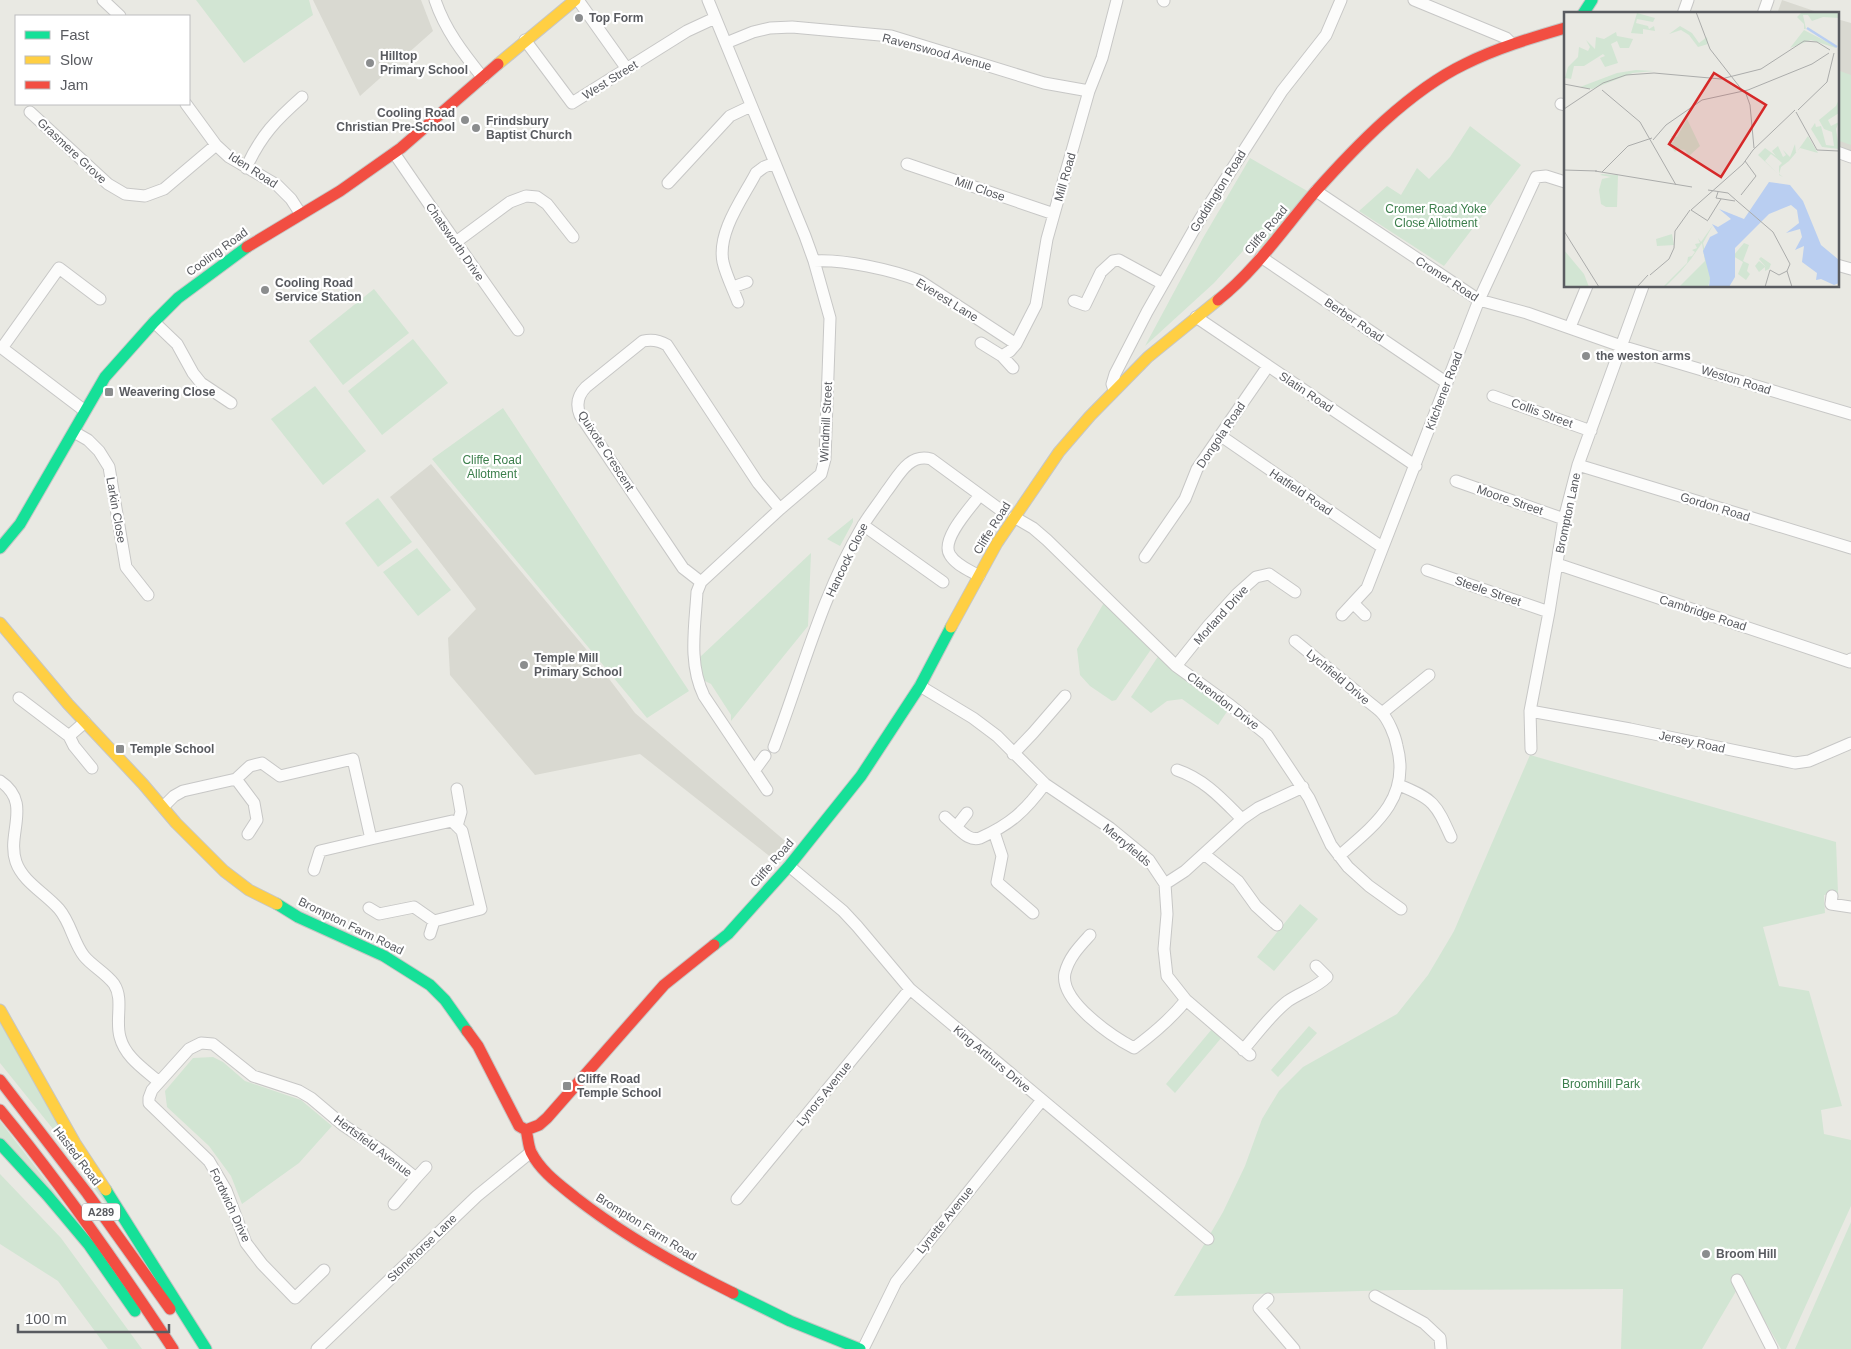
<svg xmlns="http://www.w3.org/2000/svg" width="1851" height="1349" font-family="Arial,sans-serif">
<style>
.education{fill:#d9d9d1}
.green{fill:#d2e5d3}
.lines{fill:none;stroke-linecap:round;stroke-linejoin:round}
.street-casing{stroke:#c7c7c6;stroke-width:13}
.fast-casing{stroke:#c6c6c5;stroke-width:13}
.slow-casing{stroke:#c6c6c5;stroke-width:13}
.jam-casing{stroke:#c6c6c5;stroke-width:13}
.street{stroke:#fcfcfb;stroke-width:11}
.fast{stroke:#16e098;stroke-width:11}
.slow{stroke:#ffcf43;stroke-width:11}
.jam{stroke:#f24e42;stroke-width:11}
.poi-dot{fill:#8b8d8e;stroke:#fff;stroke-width:2}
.labels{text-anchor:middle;stroke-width:4.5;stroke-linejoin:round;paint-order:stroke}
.shield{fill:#fff;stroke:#8b8c90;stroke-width:1}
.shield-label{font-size:11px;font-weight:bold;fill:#595b60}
.poi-label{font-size:12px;font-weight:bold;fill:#595b60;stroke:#fff;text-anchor:start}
.street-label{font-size:12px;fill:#595b60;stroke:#fff}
.park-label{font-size:12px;fill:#3b7e4b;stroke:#fff}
.inset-river{fill:none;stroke:#b9cef1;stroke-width:2.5}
.inset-road{fill:none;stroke:#abacab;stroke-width:1}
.view{fill:#d62828;fill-opacity:0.15;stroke:#d62828;stroke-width:2.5}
.inset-edge{fill:none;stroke:#595b60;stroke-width:2.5}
</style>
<rect width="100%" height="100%" fill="#e9e9e3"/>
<path class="education" d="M 313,0 L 421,0 L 433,31 L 360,96 Z
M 1782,0 L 1823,14 L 1777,14 Z
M 1837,19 L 1851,23 L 1851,153 L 1837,148 Z
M 431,464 L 591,655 L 635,713 L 791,846 L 777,862 L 640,754 L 535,775 L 450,675 L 448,638 L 476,609 L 390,497 Z"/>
<path class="green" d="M 196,0 L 309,0 L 313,15 L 244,63 Z
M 1837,70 L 1851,75 L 1851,145 L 1837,140 Z
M 1470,126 L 1521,165 L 1444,266 L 1359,211 L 1387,186 L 1401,195 L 1417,168 L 1429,179 L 1450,157 Z
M 1250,158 L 1309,192 L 1262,249 L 1252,241 L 1214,283 L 1145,346 L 1203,238 Z
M 374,289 L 409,333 L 343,385 L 309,341 Z
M 413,339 L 448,383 L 382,435 L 348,391 Z
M 315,386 L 366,451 L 323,485 L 271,419 Z
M 503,408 L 689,691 L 647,718 L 432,459 Z
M 378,498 L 412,542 L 378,567 L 345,523 Z
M 853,518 L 853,522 L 840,546 L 827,539 Z
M 417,548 L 451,590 L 418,616 L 383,572 Z
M 811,553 L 808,626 L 731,721 L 731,715 L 711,684 L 703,680 L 699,658 Z
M 1105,601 L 1152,648 L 1116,700 L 1112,701 L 1090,686 L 1080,675 L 1077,649 Z
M 1159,655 L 1228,710 L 1218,725 L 1182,699 L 1167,701 L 1151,713 L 1131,697 Z
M 1530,755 L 1836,842 L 1838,893 L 1824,895 L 1825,913 L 1763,927 L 1779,986 L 1809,991 L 1842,1106 L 1821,1110 L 1824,1134 L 1851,1140 L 1851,1206 L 1786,1349 L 1781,1349 L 1742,1281 L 1702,1349 L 1621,1349 L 1623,1289 L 1398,1290 L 1174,1296 L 1223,1212 L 1245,1166 L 1262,1119 L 1279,1091 L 1303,1067 L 1397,1014 L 1428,975 L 1454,931 Z
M 1300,904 L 1318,919 L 1274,971 L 1257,957 Z
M 0,1016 L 113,1214 L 59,1140 L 61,1139 L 0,1063 Z
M 1309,1026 L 1317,1033 L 1278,1077 L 1271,1070 Z
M 1212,1029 L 1222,1037 L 1175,1093 L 1166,1084 Z
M 213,1057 L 223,1062 L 245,1081 L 301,1100 L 332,1126 L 299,1163 L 242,1204 L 231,1176 L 209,1146 L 167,1107 L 165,1091 L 193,1058 Z
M 0,1121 L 64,1204 L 0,1140 Z
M 0,1174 L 61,1238 L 142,1349 L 108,1349 L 58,1281 L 0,1244 Z
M 1851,1222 L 1851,1349 L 1795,1349 Z"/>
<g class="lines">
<g class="street-casing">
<path id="street" d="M 103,0 L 120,16
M 435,0 C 445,30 463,53 483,78
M 578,0 L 627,69
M 708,0 L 805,236 L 814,261 L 830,318 L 825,459 L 821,474 L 780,509 L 701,582 L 697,592 C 695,627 688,663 704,696 L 767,790
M 1163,0 L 1164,1
M 1414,0 L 1506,38 L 1512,44
M 1683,14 L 1688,0
M 1763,14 L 1768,0
M 525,40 L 572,103 L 687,31 L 715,18
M 726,43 L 753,32 L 770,28 L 792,27 L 891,36 L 1044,83 L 1089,91
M 186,104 L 216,145 L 229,157 L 277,185 L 291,199 L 300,213
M 1561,104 L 1565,105
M 30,112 L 108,184 L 125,194 L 145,196 L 164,189 L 216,145
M 1837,152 L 1851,157
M 394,153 L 429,204 L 518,330
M 907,164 L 1054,214
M 246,168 C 261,135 276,120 302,97
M 668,183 L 730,116 L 751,106
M 1316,191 L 1479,300 L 1527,313 L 1621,346 L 1851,414
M 456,242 L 510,202 L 526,196 L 537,197 L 547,204 L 573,237
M 1261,257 L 1447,383
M 814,261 C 843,259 893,270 920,281 L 1016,344
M 1837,265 L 1851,269
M 733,287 L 747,282
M 1074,301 L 1085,305 L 1101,272 L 1113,261 L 1119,260 L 1163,284
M 738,302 C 733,289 726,275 723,262 C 717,232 743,198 756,173 L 764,167 L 775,163
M 1196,317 L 1416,466
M 154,322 L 177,344 L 193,373 L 201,383 L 231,403
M 1570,327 L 1587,286
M 981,343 L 1002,356 L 1010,351 L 1016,344 L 1036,305 L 1047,239 L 1054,214 L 1089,91 L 1102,58 L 1117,0
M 1002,356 L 1013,368
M 1114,390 L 1112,384 L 1115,374 L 1147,312 L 1200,219 L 1282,91 L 1326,35 L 1341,0
M 1493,396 L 1591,431
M 85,411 L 2,348 L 59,268 L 100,299
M 74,432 L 88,440 L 99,451 L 109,467 L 126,567 L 148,595
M 1221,436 L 1382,547
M 1578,465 L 1851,548
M 1456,481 L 1564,519
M 1014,517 L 1033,528 L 1047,540 L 1176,666 L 1230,705 L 1267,735 L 1309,798 L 1331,845 L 1348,867 L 1369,886 L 1401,909
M 863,525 L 943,582
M 1145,557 L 1185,499 L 1197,469 L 1268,366
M 1557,564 L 1850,662 L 1851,659
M 1427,570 L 1549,612
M 979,576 C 969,570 956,565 950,555 C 940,540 970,508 980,495
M 701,582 L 683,568 L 580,415 C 576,405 577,396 586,387 L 643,341 C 652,339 659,340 667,345 L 758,483 L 780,509
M 1353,603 L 1365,615
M 1342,615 L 1367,588 L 1479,300 L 1536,177 L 1546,176 L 1565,182
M 1295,641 C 1316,658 1336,675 1357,692 C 1364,699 1373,705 1381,712 C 1388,719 1395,735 1397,746 C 1411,798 1375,825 1339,856
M 1176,666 L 1208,626 L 1237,594 L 1256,577 L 1269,574 L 1295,592
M 920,686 L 973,718 L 997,736 L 1045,784 L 1110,828 L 1149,860 L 1165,884 L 1167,914 L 1164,949 L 1167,976 L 1186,1000 L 1250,1055
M 19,698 L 69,736 L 85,722
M 1530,711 L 1630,729 L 1795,763 L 1809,761 L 1851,743
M 1382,713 L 1429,675
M 69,736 L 74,746 L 92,768
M 774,747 C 802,673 822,595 862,527 C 869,515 878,504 886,492 C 898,477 908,453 931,459 L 1002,511
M 1531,749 L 1530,711 L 1549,612 L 1564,519 L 1578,465 L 1643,286
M 1013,754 L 1033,733 L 1065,696
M 1177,770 C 1204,779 1222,799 1242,819
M 754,771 L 765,756
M 236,779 L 254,803 L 257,820 L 248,834
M 0,781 C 33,803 6,833 16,862 C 23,882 45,893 59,909 C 71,923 73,942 84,956 C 92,966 106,973 114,984 C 124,999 115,1020 120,1037 C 125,1057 144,1069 159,1082
M 1399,785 C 1434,799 1436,804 1451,837
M 457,789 L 461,812 L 457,826
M 163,807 L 174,796 L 183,791 L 236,779 L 250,766 L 262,763 L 280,776 L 353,759 L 371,839 L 452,821 L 462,831 L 481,909 L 434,921 L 414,907 L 379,914 L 369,908
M 967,813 L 956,827 C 963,833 970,841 980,838 C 1011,824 1025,811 1045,784
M 945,817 L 956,827
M 994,832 L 1002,856 L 997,882 L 1033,913
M 1204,854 L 1238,881 L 1256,906 L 1277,925
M 789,866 L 843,911 L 857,926 L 910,989 L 1208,1239
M 314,870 L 320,851 L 371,839
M 1165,884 L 1185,871 L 1242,819 L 1258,808 L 1303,787
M 1832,896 L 1831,904 L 1851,907
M 430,934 L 434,921
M 1090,935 C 1080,946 1069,957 1065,973 C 1059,1001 1113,1037 1134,1048 C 1153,1034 1171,1019 1186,1000
M 1243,1050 C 1257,1034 1272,1013 1288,1001 C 1301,992 1316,988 1327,977 L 1316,966
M 416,1178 L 426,1167
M 737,1199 L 910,989
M 324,1270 L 295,1298 L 262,1264 L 246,1243 L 226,1190 L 209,1161 L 149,1103 L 149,1098 L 152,1090 L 189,1049 L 201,1043 L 213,1044 L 253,1076 L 299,1091 L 311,1098 L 343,1125 L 385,1153 L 416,1178 L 394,1204
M 1737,1280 L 1772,1349
M 1375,1296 L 1424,1323 L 1440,1338 L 1441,1349
M 1268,1299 L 1259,1308 L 1294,1349
M 317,1349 L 477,1196 L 531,1152
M 863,1349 L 896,1282 L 1042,1100"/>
</g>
<g class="fast-casing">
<path id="fast" d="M 1583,14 L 1592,0
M 0,548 L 20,524 L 105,377 L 154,322 L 178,298 L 247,247
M 277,904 L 298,917 L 384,956 L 430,985 L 445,1000 L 467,1031
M 714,945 L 728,934 L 789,866 L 861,776 L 920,686 L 951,627
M 0,1144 L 47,1195 L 89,1245 L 135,1311
M 106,1190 L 206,1349
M 733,1293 L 790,1321 L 860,1349"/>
</g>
<g class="slow-casing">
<path id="slow" d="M 498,64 L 575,0
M 0,623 L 68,704 L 143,784 L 176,823 L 224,871 L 249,890 L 277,904
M 951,627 L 997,543 L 1059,452 L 1090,416 L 1148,357 L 1218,300
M 0,1010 L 75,1143 L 106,1190"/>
</g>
<g class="jam-casing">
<path id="jam" d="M 247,247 L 340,191 L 401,148 L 498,64
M 1218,300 C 1256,270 1284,228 1315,192 C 1356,146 1409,91 1465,64 C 1497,48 1531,38 1565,28
M 467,1031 L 478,1046 L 519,1126 L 526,1130 C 528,1137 528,1145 531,1152 C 541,1172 560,1185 576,1198 C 625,1236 678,1266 733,1293
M 0,1080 L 87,1193 L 170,1309
M 0,1110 C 63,1186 119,1267 173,1349
M 526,1130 L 539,1125 L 547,1118 L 664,985 L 714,945"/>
</g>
<use href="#street" class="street"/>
<use href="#fast" class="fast"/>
<use href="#slow" class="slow"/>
<use href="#jam" class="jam"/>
</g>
<g class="poi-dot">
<circle cx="579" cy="18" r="5"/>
<circle cx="370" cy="63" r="5"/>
<circle cx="465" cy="120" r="5"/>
<circle cx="476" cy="128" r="5"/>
<circle cx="265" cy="290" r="5"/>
<circle cx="1586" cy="356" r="5"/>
<rect x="104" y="387" width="10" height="10" rx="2.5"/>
<circle cx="524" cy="665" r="5"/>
<rect x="115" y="744" width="10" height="10" rx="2.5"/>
<rect x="562" y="1081" width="10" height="10" rx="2.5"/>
<circle cx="1706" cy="1254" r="5"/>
</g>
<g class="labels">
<rect class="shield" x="82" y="1203.5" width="38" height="17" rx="4"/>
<g class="shield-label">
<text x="101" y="1216">A289</text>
</g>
<g class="poi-label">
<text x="589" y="22">Top Form</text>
<text x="380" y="60">Hilltop<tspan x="380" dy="14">Primary School</tspan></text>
<text x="455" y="117" text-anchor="end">Cooling Road<tspan x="455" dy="14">Christian Pre-School</tspan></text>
<text x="486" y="125">Frindsbury<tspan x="486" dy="14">Baptist Church</tspan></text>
<text x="275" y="287">Cooling Road<tspan x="275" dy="14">Service Station</tspan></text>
<text x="1596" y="360">the weston arms</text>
<text x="119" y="396">Weavering Close</text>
<text x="534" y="662">Temple Mill<tspan x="534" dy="14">Primary School</tspan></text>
<text x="130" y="753">Temple School</text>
<text x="577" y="1083">Cliffe Road<tspan x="577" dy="14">Temple School</tspan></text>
<text x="1716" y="1258">Broom Hill</text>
</g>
<g class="street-label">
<text transform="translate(937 52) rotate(15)" y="4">Ravenswood Avenue</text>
<text transform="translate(610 80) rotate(-32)" y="4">West Street</text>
<text transform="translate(72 151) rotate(43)" y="4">Grasmere Grove</text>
<text transform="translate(253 170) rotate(33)" y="4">Iden Road</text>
<text transform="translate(1065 177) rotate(-74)" y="4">Mill Road</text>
<text transform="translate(980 189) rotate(19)" y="4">Mill Close</text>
<text transform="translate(1218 191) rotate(-58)" y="4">Goddington Road</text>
<text transform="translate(1266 230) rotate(-50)" y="4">Cliffe Road</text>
<text transform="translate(455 242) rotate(55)" y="4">Chatsworth Drive</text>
<text transform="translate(217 252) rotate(-36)" y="4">Cooling Road</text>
<text transform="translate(1447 279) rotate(33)" y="4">Cromer Road</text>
<text transform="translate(947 300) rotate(32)" y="4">Everest Lane</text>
<text transform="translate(1354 320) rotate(34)" y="4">Berber Road</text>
<text transform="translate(1736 380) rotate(17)" y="4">Weston Road</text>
<text transform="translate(1444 391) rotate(-69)" y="4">Kitchener Road</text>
<text transform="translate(1306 392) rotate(34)" y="4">Slatin Road</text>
<text transform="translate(1542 413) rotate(20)" y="4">Collis Street</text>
<text transform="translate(826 422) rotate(-87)" y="4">Windmill Street</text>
<text transform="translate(1221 435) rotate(-56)" y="4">Dongola Road</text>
<text transform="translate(606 451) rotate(57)" y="4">Quixote Crescent</text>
<text transform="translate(1301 492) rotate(34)" y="4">Hatfield Road</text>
<text transform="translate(1510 500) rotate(19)" y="4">Moore Street</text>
<text transform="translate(1715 507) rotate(17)" y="4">Gordon Road</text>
<text transform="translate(116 510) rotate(80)" y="4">Larkin Close</text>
<text transform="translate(1568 513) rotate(-78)" y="4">Brompton Lane</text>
<text transform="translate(992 528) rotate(-58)" y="4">Cliffe Road</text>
<text transform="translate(847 560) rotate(-64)" y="4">Hancock Close</text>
<text transform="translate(1488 591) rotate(19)" y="4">Steele Street</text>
<text transform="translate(1703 613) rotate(18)" y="4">Cambridge Road</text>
<text transform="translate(1221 615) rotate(-48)" y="4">Morland Drive</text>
<text transform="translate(1338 677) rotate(40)" y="4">Lychfield Drive</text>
<text transform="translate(1223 701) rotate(37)" y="4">Clarendon Drive</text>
<text transform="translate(1692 742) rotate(12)" y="4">Jersey Road</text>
<text transform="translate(1127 845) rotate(40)" y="4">Merryfields</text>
<text transform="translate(772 863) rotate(-49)" y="4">Cliffe Road</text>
<text transform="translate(351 926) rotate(26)" y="4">Brompton Farm Road</text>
<text transform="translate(992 1059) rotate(40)" y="4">King Arthurs Drive</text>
<text transform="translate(824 1094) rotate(-51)" y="4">Lynors Avenue</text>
<text transform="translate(373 1146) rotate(37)" y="4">Hertsfield Avenue</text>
<text transform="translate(77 1156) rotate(53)" y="4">Hasted Road</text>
<text transform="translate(230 1205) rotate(65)" y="4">Fordwich Drive</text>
<text transform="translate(945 1220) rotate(-51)" y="4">Lynette Avenue</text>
<text transform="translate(646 1227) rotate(32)" y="4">Brompton Farm Road</text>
<text transform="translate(422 1248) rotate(-44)" y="4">Stonehorse Lane</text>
</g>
<g class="park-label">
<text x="1436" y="213">Cromer Road Yoke<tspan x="1436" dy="14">Close Allotment</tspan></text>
<text x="492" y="464">Cliffe Road<tspan x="492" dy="14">Allotment</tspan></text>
<text x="1601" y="1088">Broomhill Park</text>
</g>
</g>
<g transform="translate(1564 12)">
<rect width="275" height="275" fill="#e9e9e3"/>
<path d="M 238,0 L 275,0 L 275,6 L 259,5 L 248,9 L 244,3 L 239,3 L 242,17 L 247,16 L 240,17 L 240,12 L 233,5 ZM 73,1 L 91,6 L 89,10 L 73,7 L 72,11 L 84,14 L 85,17 L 90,14 L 91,19 L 79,17 L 79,22 L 67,21 ZM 116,14 L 128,21 L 135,31 L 143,25 L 144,32 L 134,35 L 125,23 L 117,18 L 105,22 ZM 240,18 L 269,33 L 272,36 L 247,28 L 226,36 ZM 52,20 L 53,24 L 69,27 L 65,36 L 56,36 L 53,29 L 47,32 L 54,51 L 41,55 L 36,46 L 41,44 L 39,42 L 20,54 L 10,54 L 7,67 L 1,66 L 4,55 L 14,45 L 15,35 L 24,39 L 26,35 L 22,28 L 31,37 L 32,25 L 40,27 ZM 72,58 L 90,59 L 69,61 L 28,77 L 16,75 L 53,61 ZM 275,87 L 275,101 L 264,108 L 267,114 L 275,110 L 272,117 L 275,137 L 258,135 L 247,117 L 251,111 L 252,115 L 257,114 L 262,133 L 270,134 L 268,120 L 260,117 L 255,108 L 272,94 ZM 123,107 L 136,134 L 125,144 L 121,138 L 114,137 L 111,140 L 104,131 L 110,130 L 107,124 L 113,125 ZM 244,124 L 254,141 L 236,136 L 225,149 L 217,155 L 215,162 L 219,165 L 215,163 L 215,154 L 218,151 L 211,145 L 207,142 L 201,149 L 214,162 L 194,143 L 201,136 L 212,144 L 208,139 L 214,134 L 219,145 L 222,143 L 219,138 L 226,145 L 231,132 L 232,141 ZM 38,162 L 54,163 L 53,195 L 42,195 L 37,192 L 35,178 L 38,167 L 47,165 L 36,163 ZM 149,213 L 139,231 L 147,264 L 144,275 L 116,274 L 141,249 L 138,231 L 127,247 L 117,259 L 101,275 L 99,275 L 123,251 L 124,245 L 128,244 L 131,240 L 128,238 L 133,236 L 131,232 L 136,231 L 134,226 L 137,230 ZM 108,222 L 110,233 L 93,234 L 92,227 ZM 180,231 L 185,233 L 179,249 L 185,252 L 183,259 L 186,262 L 182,268 L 174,262 L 179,250 L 169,244 ZM 0,238 L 20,262 L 25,275 L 0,275 ZM 197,245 L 207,252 L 205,257 L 201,259 L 201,255 L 195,260 L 191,254 L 195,249 L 202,255 L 195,247 Z" fill="#d2e5d3"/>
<path d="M 205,170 L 226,173 L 239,189 L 257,233 L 275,248 L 275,271 L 270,273 L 257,267 L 252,268 L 253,261 L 238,250 L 240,234 L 231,238 L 238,225 L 236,217 L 222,221 L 235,211 L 233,198 L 227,193 L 205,202 L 171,236 L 171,265 L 165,275 L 145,275 L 146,266 L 139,239 L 146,225 L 154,221 L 148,212 L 154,215 L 167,207 L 155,197 L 180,207 Z" fill="#b9cef1"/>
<path class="inset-river" d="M 243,16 L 273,35"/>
<path class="inset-road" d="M 132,0 L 146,37 L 178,78M 0,72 L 26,77M 38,78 L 76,110 L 112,173M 181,79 L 186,93 L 190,136M 0,97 L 39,71 L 62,63 L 90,61 L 157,67 L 197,57 L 240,29 L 253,30 L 266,38M 234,98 L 263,70 L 270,41M 232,100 L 253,138 L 275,139M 89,128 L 102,113 L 138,88 L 184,78 L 248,52 L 265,41M 0,158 L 33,159M 31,159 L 128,175M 38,160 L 64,134 L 88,126M 144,178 L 164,181 L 173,189M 154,180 L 152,186 L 171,189M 177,183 L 192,164 L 181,149M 173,189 L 209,220 L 226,252 L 223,259 L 228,275M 127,198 L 179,152 L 189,138 L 231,98M 127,198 L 144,209M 144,208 L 157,187M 0,219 L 35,275M 86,263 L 105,247 L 110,236 L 111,219 L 126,198M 73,275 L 84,263M 201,275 L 206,258 L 215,263 L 223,259"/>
<path class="view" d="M 150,61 L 202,93 L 157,165 L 105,132 Z"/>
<rect width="275" height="275" class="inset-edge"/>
</g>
<rect x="15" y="15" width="175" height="90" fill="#ffffff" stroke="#bdbdbf"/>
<rect x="25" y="31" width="25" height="8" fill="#16e098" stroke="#bdbdbf"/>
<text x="60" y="40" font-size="15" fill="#595b60">Fast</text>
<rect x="25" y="56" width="25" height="8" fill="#ffcf43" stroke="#bdbdbf"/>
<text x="60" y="65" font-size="15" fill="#595b60">Slow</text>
<rect x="25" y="81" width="25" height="8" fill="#f24e42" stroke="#bdbdbf"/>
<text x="60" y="90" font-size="15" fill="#595b60">Jam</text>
<path d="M18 1324v8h151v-8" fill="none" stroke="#595b60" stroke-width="2.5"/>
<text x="25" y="1324" font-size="15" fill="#595b60" stroke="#ffffff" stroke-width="4" paint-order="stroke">100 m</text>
</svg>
